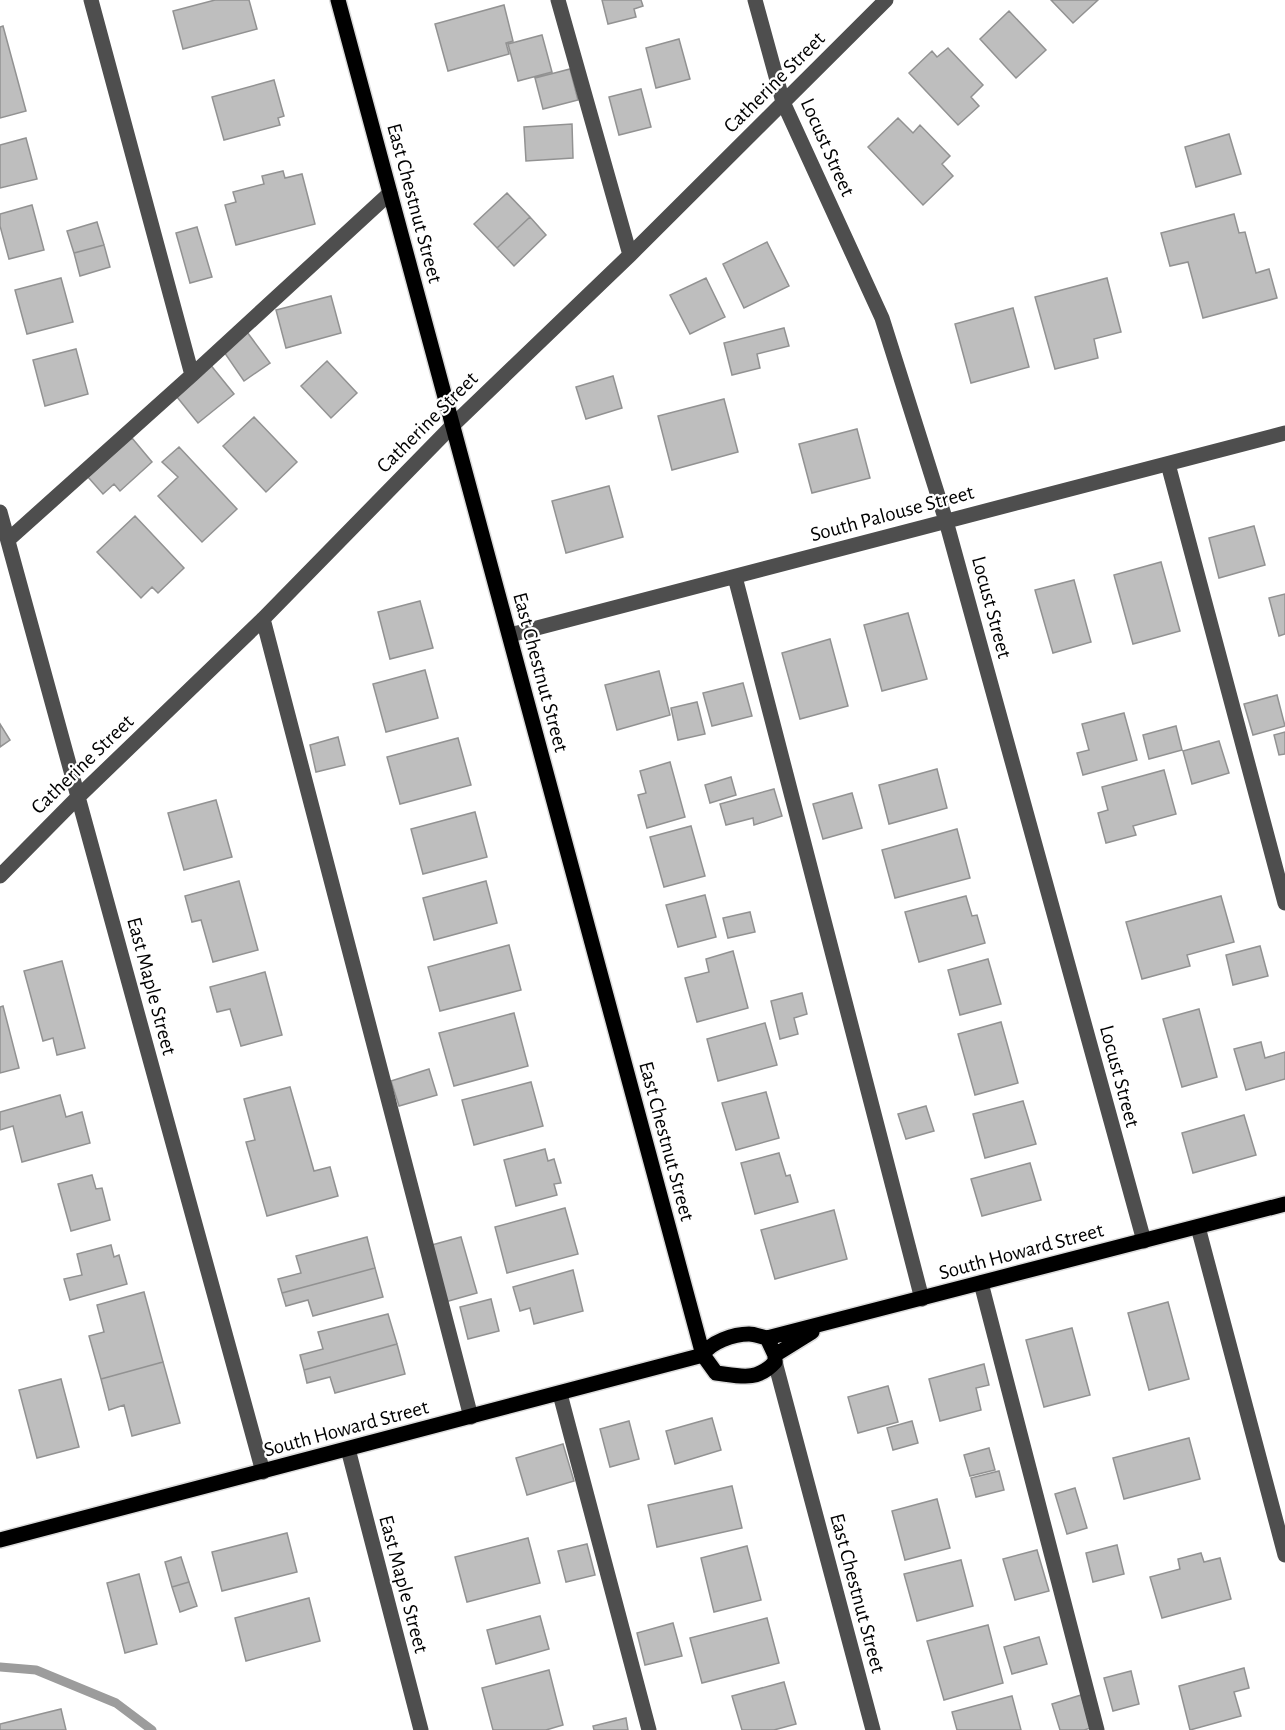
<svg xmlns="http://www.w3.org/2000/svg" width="1285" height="1730" font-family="'Alegreya Sans',sans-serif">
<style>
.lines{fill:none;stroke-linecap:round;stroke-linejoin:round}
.stream{stroke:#9c9c9c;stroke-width:9}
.building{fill:#bebebe;stroke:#929292;stroke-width:1.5}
.major-casing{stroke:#dbdbdb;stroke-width:18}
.minor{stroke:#4e4e4e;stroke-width:15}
.major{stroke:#000;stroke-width:15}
.labels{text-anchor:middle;stroke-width:4.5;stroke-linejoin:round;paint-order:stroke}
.street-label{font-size:21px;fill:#000;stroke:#fff}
</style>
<rect width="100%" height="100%" fill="#fff"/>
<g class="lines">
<path class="stream" d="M 0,1667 L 36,1670 L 116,1703 L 152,1730"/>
</g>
<path class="building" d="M 215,0 L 249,0 L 257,29 L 183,49 L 173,11 Z
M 602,0 L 641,0 L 643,6 L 634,9 L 636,17 L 608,24 Z
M 1051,0 L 1098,0 L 1073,23 Z
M 504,5 L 513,41 L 506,43 L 509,54 L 448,71 L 435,24 Z
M 1009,11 L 1046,50 L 1016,78 L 980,39 Z
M 3,26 L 26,111 L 0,118 L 0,27 Z
M 542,35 L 552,72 L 518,81 L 508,44 Z
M 679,39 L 690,79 L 656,88 L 646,48 Z
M 948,48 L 983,85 L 971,97 L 979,106 L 958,125 L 909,73 L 932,51 L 937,57 Z
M 570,69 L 578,100 L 543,109 L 535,78 Z
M 274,80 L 284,116 L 278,118 L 280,125 L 224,140 L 212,97 Z
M 641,89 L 651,127 L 619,135 L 609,97 Z
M 898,118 L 913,133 L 920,125 L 950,156 L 942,164 L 953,176 L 923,205 L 868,147 Z
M 572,124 L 573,158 L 526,161 L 524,127 Z
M 1229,134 L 1241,174 L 1196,187 L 1185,147 Z
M 26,138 L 37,179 L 0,188 L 0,145 Z
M 283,171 L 285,178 L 302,174 L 315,224 L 236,245 L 225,205 L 236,202 L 233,192 L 264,184 L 262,176 Z
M 507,193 L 530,217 L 497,248 L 474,224 Z
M 32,205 L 44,250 L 9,259 L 0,226 L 0,214 Z
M 1234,214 L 1239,233 L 1245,232 L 1256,273 L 1269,269 L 1277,298 L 1203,318 L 1188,262 L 1170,266 L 1161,233 Z
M 530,217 L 546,235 L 514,266 L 497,248 Z
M 97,222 L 104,245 L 74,253 L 67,231 Z
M 197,227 L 212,277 L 190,283 L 176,233 Z
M 767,242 L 789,286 L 744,308 L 723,264 Z
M 104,245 L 110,267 L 80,276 L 74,253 Z
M 61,278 L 73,322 L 27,334 L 15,290 Z
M 706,278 L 725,317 L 690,334 L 670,295 Z
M 1107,278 L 1121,332 L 1094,339 L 1098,358 L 1055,369 L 1035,297 Z
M 331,296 L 341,333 L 286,348 L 276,310 Z
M 1013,308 L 1029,367 L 971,383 L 955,324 Z
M 784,328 L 789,346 L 757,354 L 760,368 L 732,375 L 724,343 Z
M 247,332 L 270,363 L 244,381 L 222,349 Z
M 76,349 L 88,394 L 45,406 L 33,360 Z
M 327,361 L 357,393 L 331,418 L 301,386 Z
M 209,363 L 234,394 L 198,423 L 173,392 Z
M 613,376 L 622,408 L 586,419 L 576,387 Z
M 724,399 L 738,452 L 672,470 L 658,416 Z
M 254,417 L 297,462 L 266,492 L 223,446 Z
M 857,429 L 870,478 L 812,493 L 799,444 Z
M 132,438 L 152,462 L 120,491 L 114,484 L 103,494 L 88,477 Z
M 179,447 L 237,509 L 202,542 L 158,496 L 178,477 L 162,462 Z
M 609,486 L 623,537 L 566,553 L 552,501 Z
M 135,516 L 184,568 L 158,593 L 152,587 L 141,598 L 97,552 Z
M 1254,526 L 1265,565 L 1219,578 L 1209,538 Z
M 1161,562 L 1180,631 L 1133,644 L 1114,575 Z
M 1074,580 L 1091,642 L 1053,653 L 1035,590 Z
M 1285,594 L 1285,634 L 1279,636 L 1269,598 Z
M 420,601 L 433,648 L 390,659 L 378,612 Z
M 908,613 L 927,679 L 882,691 L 864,625 Z
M 830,639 L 848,706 L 800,719 L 782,653 Z
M 425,670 L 438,718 L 386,732 L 373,684 Z
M 659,671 L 670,715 L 617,730 L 605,685 Z
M 743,683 L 752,716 L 712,726 L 703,693 Z
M 1277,695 L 1285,726 L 1253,735 L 1244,704 Z
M 697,702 L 705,734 L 678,740 L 671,708 Z
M 1124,713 L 1137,760 L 1083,775 L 1077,753 L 1089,750 L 1082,724 Z
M 0,724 L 10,740 L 0,747 Z
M 1176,726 L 1182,750 L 1149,759 L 1143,735 Z
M 1285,732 L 1285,754 L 1279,755 L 1274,735 Z
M 338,737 L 345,765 L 316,772 L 310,745 Z
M 458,738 L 471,785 L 400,804 L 387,757 Z
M 1219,741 L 1229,773 L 1192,784 L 1183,751 Z
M 670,762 L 685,817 L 647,828 L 638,795 L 646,793 L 640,771 Z
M 937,769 L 947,808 L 889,824 L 879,785 Z
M 1164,770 L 1176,814 L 1133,826 L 1136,835 L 1106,843 L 1098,813 L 1108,810 L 1102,787 Z
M 731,777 L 736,795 L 710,803 L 705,785 Z
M 774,789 L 782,816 L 754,825 L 753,818 L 726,825 L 720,804 Z
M 852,793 L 862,828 L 823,839 L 813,804 Z
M 216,800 L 232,857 L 184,870 L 168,813 Z
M 475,812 L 487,857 L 423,874 L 411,829 Z
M 691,826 L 705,876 L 664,887 L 650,837 Z
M 957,829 L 970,878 L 895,898 L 882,850 Z
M 239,881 L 258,950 L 213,962 L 201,920 L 192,922 L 185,896 Z
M 486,881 L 497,923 L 434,940 L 423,898 Z
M 705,895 L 716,937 L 678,947 L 666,905 Z
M 966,896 L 972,916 L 977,915 L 985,943 L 919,962 L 905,912 Z
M 1221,896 L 1234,942 L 1187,955 L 1190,966 L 1142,979 L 1126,922 Z
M 750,912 L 755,932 L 728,938 L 723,918 Z
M 509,945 L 521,990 L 440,1011 L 428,967 Z
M 1260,946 L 1268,976 L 1233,985 L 1226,955 Z
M 733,951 L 748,1008 L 697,1022 L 685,978 L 709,972 L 706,959 Z
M 988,959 L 1001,1004 L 960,1015 L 948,970 Z
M 62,961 L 85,1048 L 57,1055 L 53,1038 L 43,1041 L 24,971 Z
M 265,972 L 282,1035 L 241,1046 L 230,1009 L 217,1012 L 210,987 Z
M 802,993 L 807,1014 L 794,1018 L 798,1034 L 780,1039 L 771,1001 Z
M 3,1006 L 19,1068 L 0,1073 L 0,1007 Z
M 1199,1009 L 1217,1077 L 1182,1087 L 1163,1019 Z
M 514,1013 L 528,1066 L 454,1086 L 439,1033 Z
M 1001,1022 L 1018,1083 L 975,1095 L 958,1034 Z
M 765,1023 L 777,1065 L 718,1081 L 707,1039 Z
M 1261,1042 L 1265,1058 L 1285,1052 L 1285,1079 L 1246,1090 L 1234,1049 Z
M 429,1069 L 437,1095 L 399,1106 L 391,1081 Z
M 531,1082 L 543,1126 L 474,1145 L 462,1100 Z
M 290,1087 L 314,1171 L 330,1167 L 338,1196 L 267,1216 L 246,1142 L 255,1140 L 244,1099 Z
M 766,1092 L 779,1138 L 736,1150 L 722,1103 Z
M 60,1095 L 66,1117 L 82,1112 L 90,1143 L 22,1162 L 13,1126 L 0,1130 L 0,1112 Z
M 1023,1101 L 1036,1144 L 985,1158 L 973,1114 Z
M 926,1106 L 934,1131 L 906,1139 L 898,1114 Z
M 1244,1115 L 1256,1155 L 1193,1173 L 1182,1133 Z
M 545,1149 L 548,1161 L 554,1159 L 561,1183 L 554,1184 L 557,1195 L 516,1206 L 504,1160 Z
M 779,1153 L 786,1176 L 790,1175 L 798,1202 L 755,1214 L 741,1163 Z
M 1030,1163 L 1041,1200 L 982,1216 L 971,1179 Z
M 92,1175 L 96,1189 L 102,1188 L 110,1220 L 71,1231 L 58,1184 Z
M 565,1208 L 578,1254 L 507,1273 L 495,1227 Z
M 834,1210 L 847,1259 L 775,1279 L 761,1230 Z
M 367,1237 L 375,1268 L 282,1293 L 278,1279 L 301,1273 L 296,1256 Z
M 461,1237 L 477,1293 L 445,1302 L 428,1246 Z
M 111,1245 L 114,1257 L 119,1255 L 127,1284 L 70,1300 L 64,1279 L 82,1275 L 77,1254 Z
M 375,1268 L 383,1297 L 313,1316 L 308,1300 L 286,1306 L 282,1293 Z
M 573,1270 L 583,1311 L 534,1324 L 530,1308 L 520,1311 L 513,1287 Z
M 144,1292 L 163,1362 L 101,1379 L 89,1336 L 104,1332 L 97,1305 Z
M 491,1299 L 499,1331 L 468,1339 L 460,1307 Z
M 1168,1302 L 1189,1379 L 1149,1390 L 1128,1313 Z
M 388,1314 L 397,1344 L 304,1370 L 300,1355 L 323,1349 L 318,1332 Z
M 1072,1328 L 1090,1395 L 1044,1407 L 1026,1340 Z
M 397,1344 L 405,1374 L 335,1393 L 330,1377 L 307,1383 L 304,1370 Z
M 163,1362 L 180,1423 L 132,1436 L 124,1405 L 109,1410 L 101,1379 Z
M 984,1364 L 989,1385 L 976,1388 L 981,1410 L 940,1421 L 929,1379 Z
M 61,1379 L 79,1447 L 37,1458 L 19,1390 Z
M 888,1386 L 898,1422 L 858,1433 L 848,1397 Z
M 712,1418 L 721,1450 L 675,1464 L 666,1431 Z
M 629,1421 L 639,1459 L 610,1467 L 600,1429 Z
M 912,1421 L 918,1443 L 893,1450 L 887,1428 Z
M 1189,1438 L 1200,1479 L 1124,1499 L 1113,1458 Z
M 563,1444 L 574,1481 L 527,1495 L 516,1458 Z
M 989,1448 L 995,1470 L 970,1476 L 964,1455 Z
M 999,1471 L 1004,1490 L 976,1497 L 971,1478 Z
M 732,1486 L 742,1528 L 657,1547 L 648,1505 Z
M 1075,1488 L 1087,1528 L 1067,1534 L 1055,1494 Z
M 937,1499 L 950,1548 L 905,1560 L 892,1511 Z
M 287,1533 L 297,1572 L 222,1591 L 212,1552 Z
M 528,1538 L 540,1583 L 467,1602 L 455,1557 Z
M 587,1544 L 595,1575 L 566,1582 L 558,1551 Z
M 1117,1545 L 1124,1574 L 1093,1582 L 1086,1553 Z
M 747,1546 L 761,1600 L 714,1612 L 701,1558 Z
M 1037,1550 L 1049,1591 L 1015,1600 L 1003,1559 Z
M 1201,1553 L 1204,1562 L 1220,1558 L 1231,1599 L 1162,1618 L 1150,1577 L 1180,1569 L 1178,1559 Z
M 181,1557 L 189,1582 L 172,1587 L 165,1562 Z
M 961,1560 L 973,1606 L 917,1621 L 904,1574 Z
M 139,1574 L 157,1644 L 125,1653 L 107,1583 Z
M 189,1582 L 197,1606 L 180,1612 L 172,1587 Z
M 309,1598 L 320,1641 L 246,1661 L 235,1618 Z
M 540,1616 L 549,1649 L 496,1664 L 487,1630 Z
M 767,1618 L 779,1663 L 702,1683 L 690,1638 Z
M 673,1623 L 682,1656 L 645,1665 L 637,1633 Z
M 988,1625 L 1003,1683 L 944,1700 L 927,1641 Z
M 1039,1637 L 1047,1664 L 1012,1674 L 1004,1647 Z
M 1244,1668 L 1249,1688 L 1234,1692 L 1241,1716 L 1190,1730 L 1179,1686 Z
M 549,1670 L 563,1725 L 546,1730 L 493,1730 L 482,1688 Z
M 1131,1671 L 1139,1704 L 1113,1711 L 1104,1678 Z
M 784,1682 L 796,1724 L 774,1730 L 742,1730 L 732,1696 Z
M 1081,1695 L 1091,1728 L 1084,1730 L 1060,1730 L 1052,1704 Z
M 1012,1696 L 1021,1730 L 957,1730 L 952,1712 Z
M 61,1709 L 66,1730 L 0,1730 L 0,1724 Z
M 626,1718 L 628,1730 L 594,1730 L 593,1726 Z"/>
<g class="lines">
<g class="major-casing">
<path id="major" d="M 338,0 L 703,1355 L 716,1373 C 740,1376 757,1382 775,1362 L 775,1355 L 767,1338 C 761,1337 755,1334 749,1334 C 734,1334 710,1342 703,1355
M 767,1338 L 1285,1204
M 775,1355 L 812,1332
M 0,1540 L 703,1355"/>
</g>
<path class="minor" d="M 91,0 L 192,375
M 558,0 L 630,255
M 755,0 L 783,102 L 882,318 L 946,521 L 1144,1241
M 1168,464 L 1285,903
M 0,512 L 263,1472
M 8,540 L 192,375 L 390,193
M 735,577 L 922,1299
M 263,619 L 471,1417
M 510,635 L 1285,433
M 0,876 L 78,797 L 263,619 L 453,425 L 630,255 L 886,0
M 1198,1227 L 1285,1555
M 981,1283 L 1097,1730
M 775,1362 L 873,1730
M 560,1394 L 649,1730
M 348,1449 L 421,1730"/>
<use href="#major" class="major"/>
</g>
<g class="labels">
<g class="street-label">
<text transform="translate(774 82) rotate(-45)" y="7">Catherine Street</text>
<text transform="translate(828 147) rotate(66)" y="7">Locust Street</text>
<text transform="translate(415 203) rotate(75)" y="7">East Chestnut Street</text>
<text transform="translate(427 422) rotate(-45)" y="7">Catherine Street</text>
<text transform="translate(892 513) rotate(-15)" y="7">South Palouse Street</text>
<text transform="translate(992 607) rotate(75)" y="7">Locust Street</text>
<text transform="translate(541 672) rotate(75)" y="7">East Chestnut Street</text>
<text transform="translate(82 764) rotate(-44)" y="7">Catherine Street</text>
<text transform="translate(152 986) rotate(75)" y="7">East Maple Street</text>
<text transform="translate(1120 1076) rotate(75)" y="7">Locust Street</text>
<text transform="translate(667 1141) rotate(75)" y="7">East Chestnut Street</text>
<text transform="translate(1021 1251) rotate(-15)" y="7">South Howard Street</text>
<text transform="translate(346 1428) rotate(-15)" y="7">South Howard Street</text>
<text transform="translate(404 1584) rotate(75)" y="7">East Maple Street</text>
<text transform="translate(858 1593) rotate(75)" y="7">East Chestnut Street</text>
</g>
</g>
</svg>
